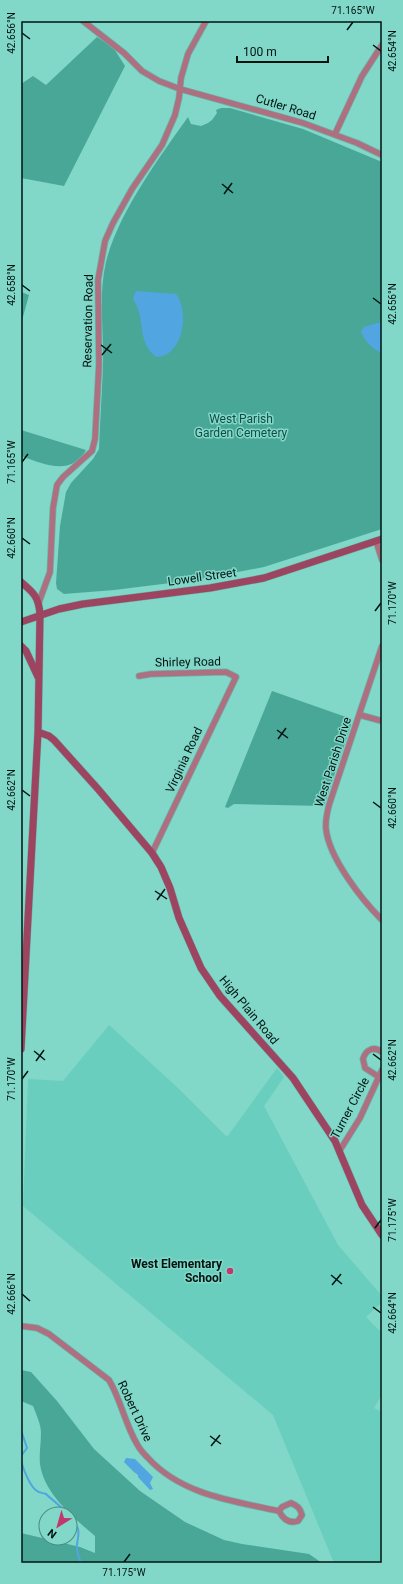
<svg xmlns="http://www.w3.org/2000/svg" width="403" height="1584" font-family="Roboto,sans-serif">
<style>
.built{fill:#6acebe}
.green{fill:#49a798}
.water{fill:#51a5e1}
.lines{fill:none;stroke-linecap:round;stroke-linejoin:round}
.stream{stroke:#51a5e1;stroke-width:2}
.street-casing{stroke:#6ab4a7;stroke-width:7}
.secondary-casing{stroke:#6ab4a7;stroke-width:8}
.street{stroke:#ae7081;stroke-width:5.5}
.secondary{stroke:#9d4461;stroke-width:7}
.ticks{fill:none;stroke:#001410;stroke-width:1.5}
.poi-dot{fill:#c3386c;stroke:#81d7c8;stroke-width:1.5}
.labels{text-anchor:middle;stroke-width:3;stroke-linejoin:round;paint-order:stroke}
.street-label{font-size:12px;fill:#001410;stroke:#81d7c8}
.park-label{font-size:12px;fill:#124c44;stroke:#81d7c8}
.poi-label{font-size:12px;font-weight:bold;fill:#001410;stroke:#81d7c8;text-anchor:end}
.neatline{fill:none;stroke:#001410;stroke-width:1.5}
.ticks-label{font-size:10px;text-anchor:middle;fill:#001410}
</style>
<rect width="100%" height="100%" fill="#81d7c8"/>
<path class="built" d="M 109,1025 L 178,1088 L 227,1137 L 277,1068 L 284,1077 L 264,1106 L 338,1245 L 382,1296 L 382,1302 L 366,1317 L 382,1333 L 382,1394 L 374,1408 L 382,1412 L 382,1563 L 334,1563 L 273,1415 L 23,1206 L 28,1079 L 63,1081 Z"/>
<path class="green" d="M 97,37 L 113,47 L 125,66 L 64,186 L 21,178 L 21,84 L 33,76 L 46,85 Z
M 221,108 L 230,108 L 303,129 L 382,162 L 382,529 L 264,567 L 195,580 L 114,590 L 64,594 L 57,589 L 56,583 L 60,526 L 66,492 L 71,483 L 93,459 L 99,449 C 100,421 102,393 103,364 C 104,330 98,296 106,262 C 118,213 159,158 188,117 L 191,124 L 201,126 L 208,123 L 212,120 L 217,113 L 216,110 Z
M 21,292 L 29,295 L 21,324 Z
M 21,430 L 86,450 C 71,477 44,464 21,456 Z
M 272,691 L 346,717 L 350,721 L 351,725 L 324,806 L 234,804 L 228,808 L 225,807 Z
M 21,1370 L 31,1372 L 57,1401 L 94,1449 L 140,1491 L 185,1522 L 224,1540 L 242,1544 L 309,1554 L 322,1563 L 21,1563 L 21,1533 L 80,1547 L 95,1553 L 95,1536 C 74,1518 44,1494 40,1464 C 39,1454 41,1443 41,1433 C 41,1424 36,1414 33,1406 L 21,1401 Z"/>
<path class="water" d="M 136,291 L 176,294 C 190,312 183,357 156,357 C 135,339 147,319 133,299 Z
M 377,323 L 382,323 L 382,353 C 372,349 365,341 361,332 L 364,327 Z
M 126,1458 L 135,1459 L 153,1477 L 150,1483 L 153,1489 L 150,1490 L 138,1477 L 138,1475 L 134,1472 L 124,1462 Z"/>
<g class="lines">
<path class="stream" d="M 21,1430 L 27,1448 L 21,1456
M 21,1461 C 23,1468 30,1487 37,1491 C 39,1493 44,1493 46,1494 C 53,1501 61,1505 66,1514
M 70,1519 C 81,1529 79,1531 77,1544 C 76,1550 79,1558 81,1563"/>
<g class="street-casing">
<path id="street" d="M 83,21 L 124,53 L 142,71 L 159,81 L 180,89 L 303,123 L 357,143 L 382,155
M 335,134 L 362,76 L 382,45
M 376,541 L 382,560
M 39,602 L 50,572 L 53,508 L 57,485 L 63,477 L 92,451 L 95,439 L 99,365 L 98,280 L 105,241 L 113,223 L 132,189 L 162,145 L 175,115 L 179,98 L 181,78 L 188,54 L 206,21
M 382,646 L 329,805 C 327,813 325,821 326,829 C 329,858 362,900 382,920
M 139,676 L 151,674 L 226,672 L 236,677 L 152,853
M 360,715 L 382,721
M 379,1077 L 365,1068 L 363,1059 C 366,1049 374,1046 382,1052
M 340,1150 L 360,1118 L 382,1070
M 21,1326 L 37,1328 L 49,1334 L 109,1380 C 121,1400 125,1424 137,1444 C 140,1450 144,1454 148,1458 C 182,1495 233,1501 279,1511
M 291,1503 C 298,1506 300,1508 302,1515 L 298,1521 C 289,1524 283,1519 279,1511 L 282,1507 Z"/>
</g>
<g class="secondary-casing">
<path id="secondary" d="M 21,582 C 34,593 39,597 40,615 L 38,732 L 21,1049
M 21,622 L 59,609 L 83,604 L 210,588 L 264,578 L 382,539
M 21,646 L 26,651 L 38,677
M 38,732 L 49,736 L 54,740 L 98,789 L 152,853 L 161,867 L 170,888 L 179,918 L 201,968 L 220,996 L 293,1078 L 335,1141 L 362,1205 L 382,1235"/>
</g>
<use href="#street" class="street"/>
<use href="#secondary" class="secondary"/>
</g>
<path class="ticks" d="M 347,30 L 353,22M 22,33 L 30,39M 373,45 L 381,51M 222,184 L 233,193M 224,194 L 232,183M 22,285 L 30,291M 373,298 L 381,304M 101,345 L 112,353M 102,355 L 111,344M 22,462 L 28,454M 22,538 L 30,544M 375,611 L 381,603M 277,730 L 288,738M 278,739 L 286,728M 22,790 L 30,796M 373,802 L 381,808M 155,891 L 167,899M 157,900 L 165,889M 34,1051 L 45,1060M 373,1054 L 381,1060M 36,1061 L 44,1050M 22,1079 L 28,1071M 375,1228 L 381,1220M 331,1275 L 342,1284M 332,1285 L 341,1274M 22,1294 L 30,1301M 373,1307 L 381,1313M 210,1436 L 221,1444M 211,1446 L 220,1435M 124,1562 L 130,1554"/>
<circle class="poi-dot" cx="230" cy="1271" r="4"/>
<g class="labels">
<g class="street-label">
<text transform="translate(286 107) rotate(17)" y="4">Cutler Road</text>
<text transform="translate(88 321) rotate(-89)" y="4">Reservation Road</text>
<text transform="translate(202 577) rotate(-8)" y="4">Lowell Street</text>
<text transform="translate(188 662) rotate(-1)" y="4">Shirley Road</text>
<text transform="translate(184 760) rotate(-65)" y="4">Virginia Road</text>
<text transform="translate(333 762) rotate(-72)" y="4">West Parish Drive</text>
<text transform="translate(249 1010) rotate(50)" y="4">High Plain Road</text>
<text transform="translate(350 1108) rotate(-62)" y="4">Turner Circle</text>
<text transform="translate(135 1411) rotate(65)" y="4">Robert Drive</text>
</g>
<g class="park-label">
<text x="241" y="423">West Parish<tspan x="241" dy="14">Garden Cemetery</tspan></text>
</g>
<g class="poi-label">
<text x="222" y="1268">West Elementary<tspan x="222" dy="14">School</tspan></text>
</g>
</g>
<rect width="403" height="1584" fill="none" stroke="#81d7c8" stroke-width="44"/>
<g transform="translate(58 1526) rotate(217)"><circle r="19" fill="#81d7c8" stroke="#4d897e"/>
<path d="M0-3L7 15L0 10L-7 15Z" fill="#c3386c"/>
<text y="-6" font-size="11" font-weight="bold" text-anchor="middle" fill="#001410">N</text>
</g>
<path d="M237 56v6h91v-6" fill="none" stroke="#001410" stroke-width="2"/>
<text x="243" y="56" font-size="12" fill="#001410" stroke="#81d7c8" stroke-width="3" paint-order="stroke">100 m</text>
<rect x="22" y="22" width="359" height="1540" class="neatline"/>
<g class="ticks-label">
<text x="353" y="14">71.165°W</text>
<text transform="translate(11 33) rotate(-90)" y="4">42.656°N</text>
<text transform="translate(392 51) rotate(-90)" y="4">42.654°N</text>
<text transform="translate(11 285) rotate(-90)" y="4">42.658°N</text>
<text transform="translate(392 304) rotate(-90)" y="4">42.656°N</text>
<text transform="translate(11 462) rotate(-90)" y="4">71.165°W</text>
<text transform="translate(11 538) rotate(-90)" y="4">42.660°N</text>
<text transform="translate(392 603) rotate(-90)" y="4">71.170°W</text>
<text transform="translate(11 790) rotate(-90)" y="4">42.662°N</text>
<text transform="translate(392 808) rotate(-90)" y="4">42.660°N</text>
<text transform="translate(392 1060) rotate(-90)" y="4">42.662°N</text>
<text transform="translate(11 1079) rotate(-90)" y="4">71.170°W</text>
<text transform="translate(392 1220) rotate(-90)" y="4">71.175°W</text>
<text transform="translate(11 1294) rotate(-90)" y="4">42.666°N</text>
<text transform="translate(392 1313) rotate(-90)" y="4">42.664°N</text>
<text x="124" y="1576">71.175°W</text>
</g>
</svg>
